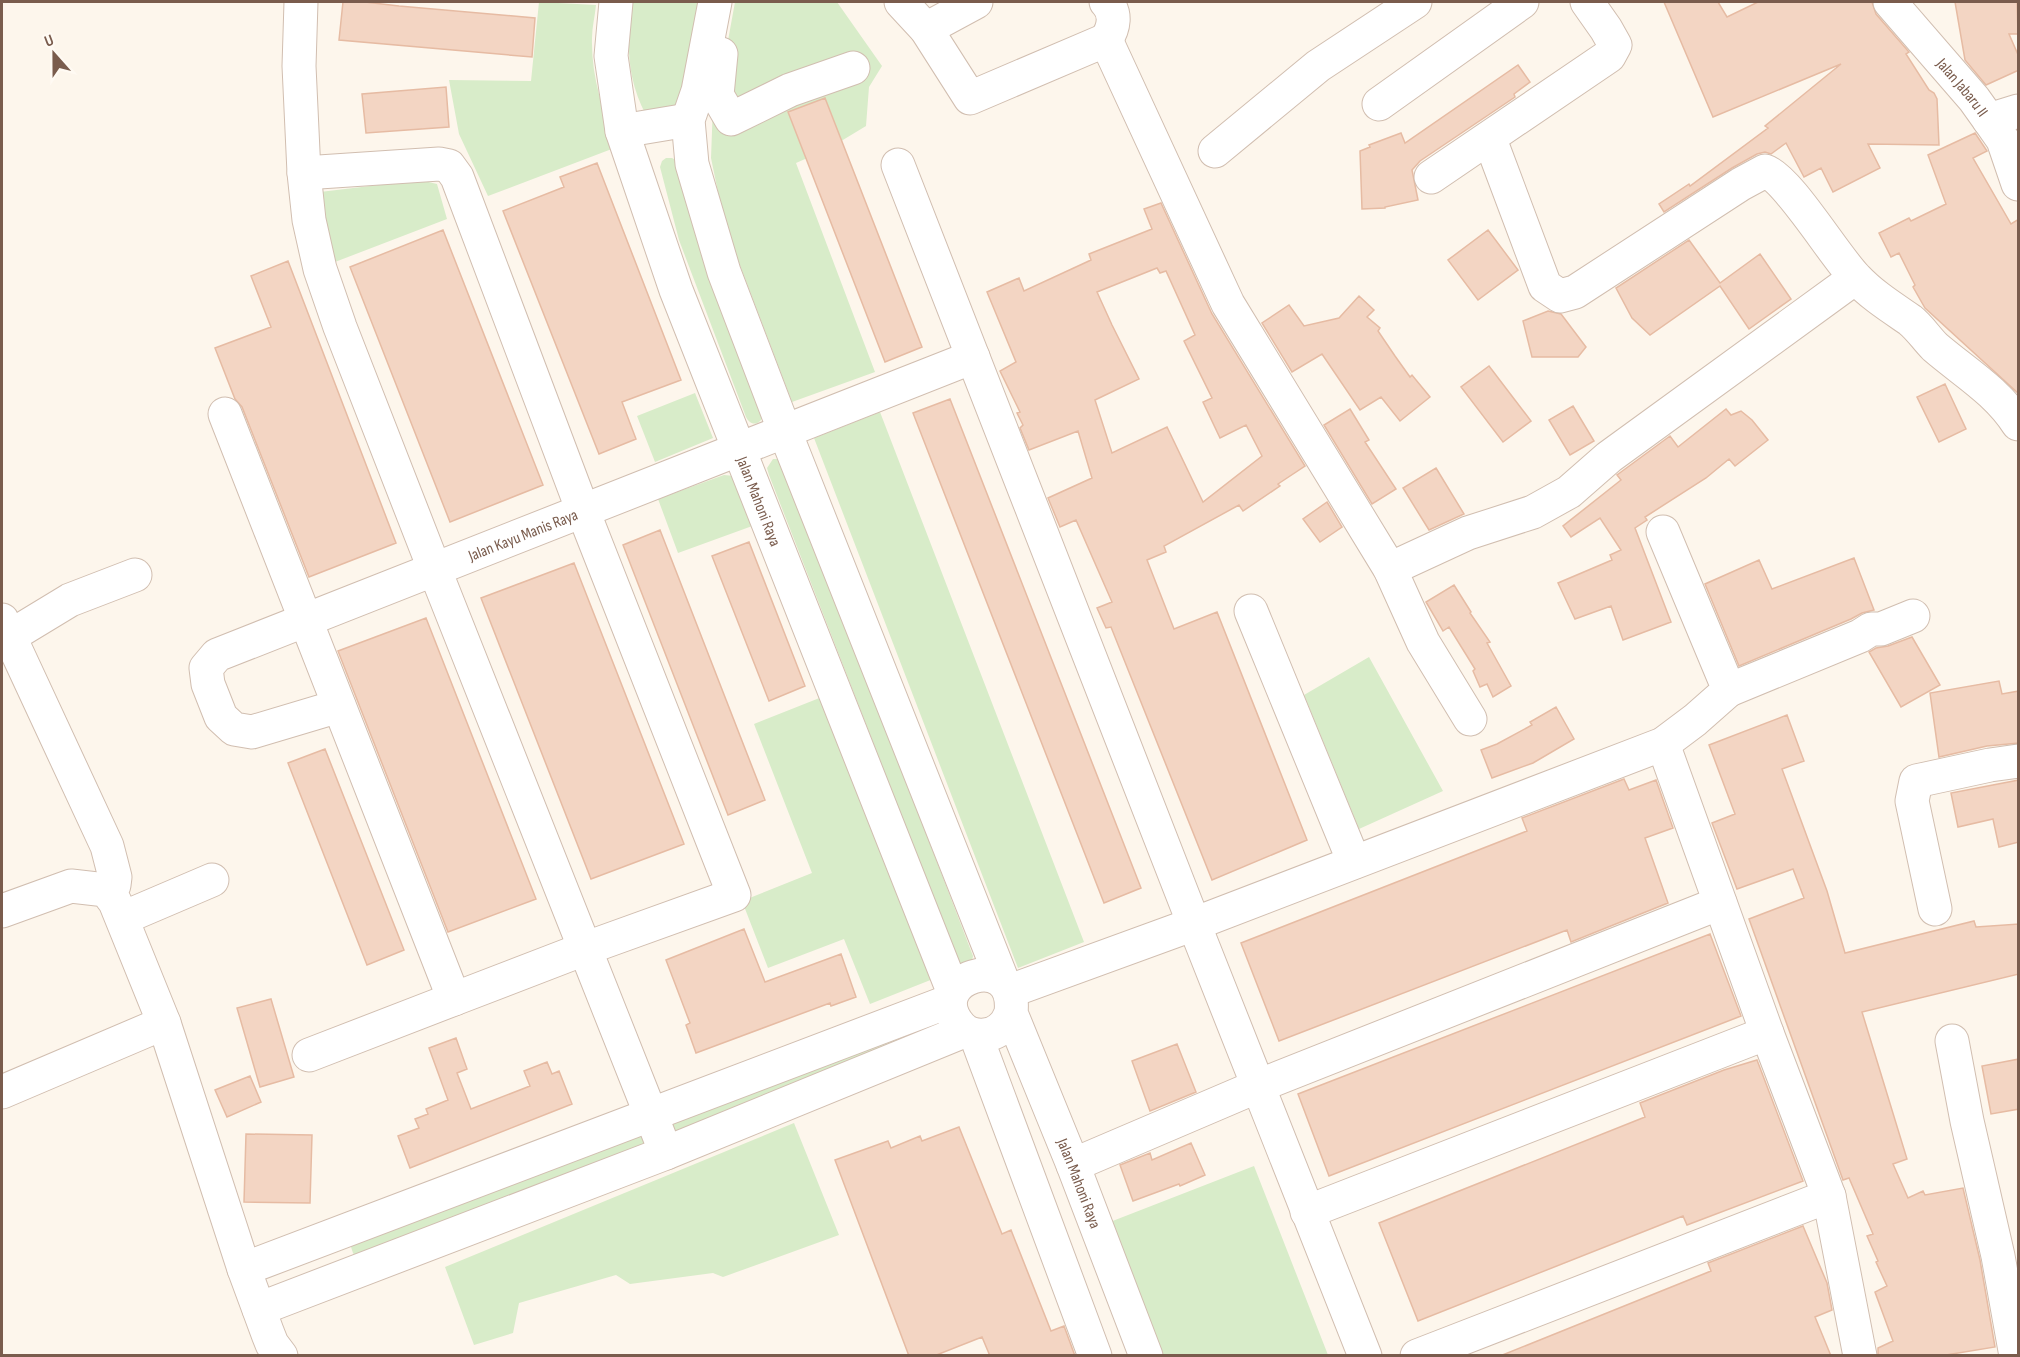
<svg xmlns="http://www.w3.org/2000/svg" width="2020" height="1357" font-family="'Sofia Sans Condensed',sans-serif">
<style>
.green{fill:#d8ecc9}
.building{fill:#f3d5c3;stroke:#e6bba3;stroke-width:1.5;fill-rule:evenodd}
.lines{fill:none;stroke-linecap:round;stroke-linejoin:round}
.minor-casing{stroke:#d1beb0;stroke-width:35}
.minor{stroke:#fff;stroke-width:33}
.labels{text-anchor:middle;stroke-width:4.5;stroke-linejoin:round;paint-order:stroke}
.street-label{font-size:16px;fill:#7a5c4d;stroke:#fffaf3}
</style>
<rect width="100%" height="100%" fill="#fdf6ec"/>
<path class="green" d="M 539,2 L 596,5 C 595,16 592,27 592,38 C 591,76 603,112 617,147 L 488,196 L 459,134 L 449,80 L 531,81 Z
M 631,2 L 701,2 L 685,83 L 673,112 L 646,115 C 626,77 627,43 631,2 Z
M 735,2 L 837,2 L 882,66 L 869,87 L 866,126 L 828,149 L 796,163 L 875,372 L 792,402 L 725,226 L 711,158 L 713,104 L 727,46 Z
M 666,158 L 672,158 L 677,161 L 763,415 C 761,425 751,427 746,417 L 679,240 L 660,167 L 662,161 Z
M 420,180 L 437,184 L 447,219 L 335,262 L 321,225 L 320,192 Z
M 695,393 L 713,438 L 655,462 L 637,416 Z
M 880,412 L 1084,942 L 1018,968 L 814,438 Z
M 773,459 L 779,459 L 784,462 L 973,956 L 972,961 L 964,965 L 959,963 L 957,958 L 769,475 L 767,468 Z
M 724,475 L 734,476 L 755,525 L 678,553 L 658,499 Z
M 1369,657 L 1443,791 L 1359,829 L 1304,695 Z
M 822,697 L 933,979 L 870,1004 L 844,939 L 768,968 L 742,901 L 812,873 L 754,724 Z
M 934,1015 L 943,1027 L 675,1135 L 665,1119 Z
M 794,1123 L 839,1235 L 723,1277 L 713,1273 L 630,1284 L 616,1275 L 519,1303 L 513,1333 L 474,1345 L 445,1267 Z
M 643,1133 L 647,1143 L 356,1257 L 353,1253 L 351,1247 L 353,1241 Z
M 1254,1166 L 1328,1355 L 1162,1355 L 1110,1222 Z"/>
<path class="building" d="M 343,2 L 365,2 L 399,6 L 535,18 L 532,57 L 339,40 Z
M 1664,2 L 1718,2 L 1727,17 L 1758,2 L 1872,2 L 1876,14 L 1909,52 L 1906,54 L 1929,90 L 1934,93 L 1937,99 L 1939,145 L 1868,144 L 1880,168 L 1833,192 L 1821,168 L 1804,177 L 1786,143 L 1771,154 L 1765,152 L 1757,154 L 1732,168 L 1664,212 L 1659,204 L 1689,184 L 1690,186 L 1768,128 L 1765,126 L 1841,64 L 1713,117 Z
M 1955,2 L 2017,2 L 2018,34 L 2009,34 L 2019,57 L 2019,70 L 1986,85 L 1965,60 Z
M 1518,65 L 1530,82 L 1514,94 L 1515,97 L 1420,161 L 1412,170 L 1418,200 L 1385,207 L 1385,208 L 1362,209 L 1360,151 L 1370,147 L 1369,145 L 1401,133 L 1405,143 Z
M 446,87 L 449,127 L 366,133 L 362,94 Z
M 825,98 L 922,347 L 885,362 L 788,112 Z
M 1975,133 L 1987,151 L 1973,158 L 2011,224 L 2019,219 L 2019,394 L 1925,308 L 1913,287 L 1915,285 L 1899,253 L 1891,257 L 1879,233 L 1909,218 L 1911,221 L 1946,204 L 1928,155 Z
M 597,163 L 681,380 L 622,402 L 636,439 L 599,454 L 503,211 L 564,187 L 560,177 Z
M 1161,203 L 1212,314 L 1305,466 L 1278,484 L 1280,486 L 1243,511 L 1239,505 L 1164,546 L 1166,552 L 1147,560 L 1174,629 L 1217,612 L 1307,840 L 1212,880 L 1111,627 L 1106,628 L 1097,608 L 1112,602 L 1076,520 L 1060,527 L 1048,498 L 1092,478 L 1078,431 L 1029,450 L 1020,428 L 1023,425 L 1017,413 L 1020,412 L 1000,371 L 1016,362 L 987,292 L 1019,278 L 1024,291 L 1091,260 L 1089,254 L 1152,229 L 1144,209 ZM 1157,268 L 1160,273 L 1166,271 L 1195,335 L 1184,341 L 1212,398 L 1203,402 L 1220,438 L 1246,425 L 1262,456 L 1203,502 L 1167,427 L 1112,453 L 1095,400 L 1139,379 L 1112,325 L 1097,292 Z
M 443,230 L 543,485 L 450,522 L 350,267 Z
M 1488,230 L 1518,270 L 1478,300 L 1448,260 Z
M 1689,240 L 1720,283 L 1760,254 L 1791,299 L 1749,329 L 1720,286 L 1650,335 L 1632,318 L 1616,288 Z
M 288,261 L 396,543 L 309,577 L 242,407 L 235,399 L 215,348 L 271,327 L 251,276 Z
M 1359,296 L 1374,310 L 1367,317 L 1380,328 L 1378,331 L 1395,356 L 1410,377 L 1412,375 L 1430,397 L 1400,421 L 1381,397 L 1360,410 L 1322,354 L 1292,372 L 1262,323 L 1289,305 L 1304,326 L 1339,318 Z
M 1548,311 L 1561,314 L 1586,347 L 1578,357 L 1532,357 L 1523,321 Z
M 1489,366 L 1531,421 L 1503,442 L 1461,387 Z
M 1945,384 L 1966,429 L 1939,442 L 1917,397 Z
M 950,399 L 1141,888 L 1104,903 L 913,413 Z
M 1573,406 L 1594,441 L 1570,455 L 1549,420 Z
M 1350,409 L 1369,440 L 1365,442 L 1396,489 L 1372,504 L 1324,425 Z
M 1726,409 L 1731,415 L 1741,411 L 1752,420 L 1768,440 L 1735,466 L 1729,459 L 1706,478 L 1645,517 L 1647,520 L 1635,528 L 1671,622 L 1623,640 L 1611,606 L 1575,619 L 1558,583 L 1612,560 L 1610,555 L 1621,550 L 1600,518 L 1571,537 L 1563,526 L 1621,480 L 1617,475 L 1621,472 L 1670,436 L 1678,447 Z
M 1436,468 L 1464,514 L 1429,530 L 1403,488 Z
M 1327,502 L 1342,527 L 1320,542 L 1303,519 Z
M 660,530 L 765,800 L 728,815 L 623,545 Z
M 749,542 L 805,686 L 769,701 L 712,556 Z
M 1854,558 L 1874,610 L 1862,613 L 1851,619 L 1739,666 L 1705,584 L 1759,560 L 1772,589 Z
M 574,563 L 684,844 L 591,879 L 481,598 Z
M 1454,585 L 1471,612 L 1470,613 L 1490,642 L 1487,643 L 1511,686 L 1493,697 L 1487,684 L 1480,687 L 1473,671 L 1475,669 L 1449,627 L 1443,631 L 1426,602 Z
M 426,618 L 536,899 L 448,932 L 338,651 Z
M 1912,637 L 1940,685 L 1901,707 L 1869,652 L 1876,648 L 1888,646 Z
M 1999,681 L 2002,694 L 2019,691 L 2019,743 L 1987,746 L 1939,757 L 1930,693 Z
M 1556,707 L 1574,739 L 1533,763 L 1492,778 L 1481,750 L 1497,744 L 1532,725 L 1530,722 Z
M 1787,715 L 1804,761 L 1782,769 L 1827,891 L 1845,953 L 1974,921 L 1976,927 L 2019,924 L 2019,974 L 1862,1012 L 1907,1159 L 1893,1164 L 1908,1198 L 1923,1191 L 1925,1195 L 1963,1188 L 1980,1260 L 1995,1347 L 1940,1356 L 1878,1356 L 1878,1348 L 1893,1341 L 1875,1292 L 1887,1286 L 1876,1262 L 1878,1261 L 1867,1236 L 1873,1234 L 1849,1178 L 1843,1180 L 1749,919 L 1804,898 L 1793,869 L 1737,889 L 1712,823 L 1735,814 L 1709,745 Z
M 325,749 L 404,950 L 367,965 L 288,763 Z
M 1624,779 L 1629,790 L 1656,780 L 1673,828 L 1645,838 L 1668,903 L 1571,942 L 1567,930 L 1279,1041 L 1241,943 L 1527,831 L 1522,818 Z
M 2019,780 L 2019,842 L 1999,847 L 1993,819 L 1958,827 L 1951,793 Z
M 744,929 L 765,982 L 841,954 L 856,997 L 831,1006 L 830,1003 L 696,1053 L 686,1025 L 690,1023 L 666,960 Z
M 1710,934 L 1741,1016 L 1329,1176 L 1298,1094 Z
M 271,999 L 294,1077 L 260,1087 L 237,1008 Z
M 456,1038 L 467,1069 L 457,1073 L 471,1109 L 530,1086 L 524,1071 L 547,1062 L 552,1074 L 559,1071 L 572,1104 L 410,1168 L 398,1136 L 419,1128 L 415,1119 L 428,1114 L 426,1109 L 448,1100 L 429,1048 Z
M 1177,1044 L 1196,1092 L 1150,1111 L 1132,1061 Z
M 2019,1059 L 2019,1109 L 1991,1114 L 1982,1066 Z
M 1757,1060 L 1803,1181 L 1687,1225 L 1683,1216 L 1418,1321 L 1379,1223 L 1645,1117 L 1640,1103 L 1724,1070 Z
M 250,1076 L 261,1102 L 227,1117 L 215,1090 Z
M 959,1127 L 1002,1234 L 1011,1230 L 1051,1331 L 1064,1326 L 1075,1356 L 990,1356 L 982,1337 L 934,1356 L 909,1356 L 835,1160 L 888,1141 L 891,1148 L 920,1136 L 922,1141 Z
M 246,1134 L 312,1135 L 310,1203 L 244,1202 Z
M 1191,1143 L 1205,1175 L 1180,1186 L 1179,1184 L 1133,1201 L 1120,1165 L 1150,1153 L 1152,1160 Z
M 1803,1226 L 1827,1283 L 1832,1310 L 1815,1317 L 1831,1356 L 1500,1356 L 1711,1271 L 1708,1263 Z"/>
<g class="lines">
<g class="minor-casing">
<g id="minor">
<path d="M 301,2 L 299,66 L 304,173 L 309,220 L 320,269 L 340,327 L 434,568 L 666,1153"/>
<path id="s1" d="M 616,2 L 611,56 L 622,131 L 676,290 L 953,991"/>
<path d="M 715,2 L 698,91 L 688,120 L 692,164 L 724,272 L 785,432 L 1003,982"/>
<path d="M 901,2 L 926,29 L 970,98 L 1106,40 L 1228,304 L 1390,569 L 1423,642 L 1470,719"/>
<path id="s2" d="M 1890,2 L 1974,99 L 1989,120 L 2003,140 L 2018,184"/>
<path d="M 926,29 L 976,2"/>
<path d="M 1106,40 C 1114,28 1117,13 1106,2"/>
<path d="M 721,54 L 717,95 L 731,119 L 790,90 L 853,68"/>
<path d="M 1379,104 L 1522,2"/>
<path d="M 1989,120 L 2018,111"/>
<path d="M 622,131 L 688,120"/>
<path d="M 1494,150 L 1545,286 L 1560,296 L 1575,292 L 1741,184 L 1765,171 C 1788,178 1835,257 1856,278 C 1872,295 1891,307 1910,320 C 1920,328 1926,338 1935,347 C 1964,372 1997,391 2018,424"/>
<path d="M 1215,151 L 1318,66 L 1415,2"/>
<path d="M 898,165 L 1194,924 L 1365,1356"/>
<path d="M 1431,177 L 1609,56 L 1615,45 L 1606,29 L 1587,2"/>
<path d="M 225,414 L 454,999 L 584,949 L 734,895 L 583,511 L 457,177 L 449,166 L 439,164 L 304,173"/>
<path d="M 1390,569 L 1468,533 L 1533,512 L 1569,492 L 1609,457 L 1855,278"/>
<path d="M 1251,611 L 1354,862"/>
<path d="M 2,620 L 107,846 L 115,877 L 114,885 L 106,890"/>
<path d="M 9,637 L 70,600 L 135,575"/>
<path d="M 1729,690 L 1860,636 L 1871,629 L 1881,629 L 1913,616"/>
<path id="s3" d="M 339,706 L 252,732 L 234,729 L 221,717 L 208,684 L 206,668 L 217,655 L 973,357"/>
<path d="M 1663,744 L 1767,1033 L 1829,1196 L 1860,1356"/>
<path d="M 1935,909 L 1912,801 L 1916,781 L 1990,765 L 2018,761"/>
<path d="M 2,911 L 71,886 L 106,890 L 115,902 L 164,1023 L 244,1269 L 268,1334 L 272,1344 L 281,1356"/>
<path d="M 123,918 L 212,880"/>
<path d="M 1010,991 L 1194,924 L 1663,744 L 1695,720 L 1729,690 L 1663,532"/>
<path id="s4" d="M 1011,1013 C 1009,1017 1007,1022 1004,1025 C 993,1038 971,1039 960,1026 C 920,979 1018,946 1011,1013 L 1073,1165 L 1146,1356"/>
<path d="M 976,1036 L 1095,1356"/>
<path d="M 1952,1041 L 1967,1121 L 1998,1256 L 2016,1356"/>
<path d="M 309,1055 L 454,999"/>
<path d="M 2,1092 L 164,1023"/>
<path d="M 1073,1165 L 1258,1086 L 1720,903"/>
<path d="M 1307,1212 L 1767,1033"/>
<path d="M 244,1269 L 950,1001"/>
<path d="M 259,1309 L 666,1153 L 964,1031"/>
<path d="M 1417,1356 L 1829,1196"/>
</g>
</g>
<use href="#minor" class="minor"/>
</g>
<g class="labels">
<g class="street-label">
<text dy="6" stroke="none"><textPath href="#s2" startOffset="112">Jalan Jabaru II</textPath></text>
<text dy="6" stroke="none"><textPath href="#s1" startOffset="525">Jalan Mahoni Raya</textPath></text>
<text dy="6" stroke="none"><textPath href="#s3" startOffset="524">Jalan Kayu Manis Raya</textPath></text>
<text dy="6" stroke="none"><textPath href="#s4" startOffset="374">Jalan Mahoni Raya</textPath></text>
</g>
</g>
<rect width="2020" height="1357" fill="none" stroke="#7a5c4d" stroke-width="6"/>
<g transform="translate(54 54) rotate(339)" stroke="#fffaf3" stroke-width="4.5" paint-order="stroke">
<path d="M0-4.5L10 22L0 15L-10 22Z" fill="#7a5c4d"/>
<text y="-9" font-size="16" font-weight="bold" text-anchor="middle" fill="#7a5c4d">U</text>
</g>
</svg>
